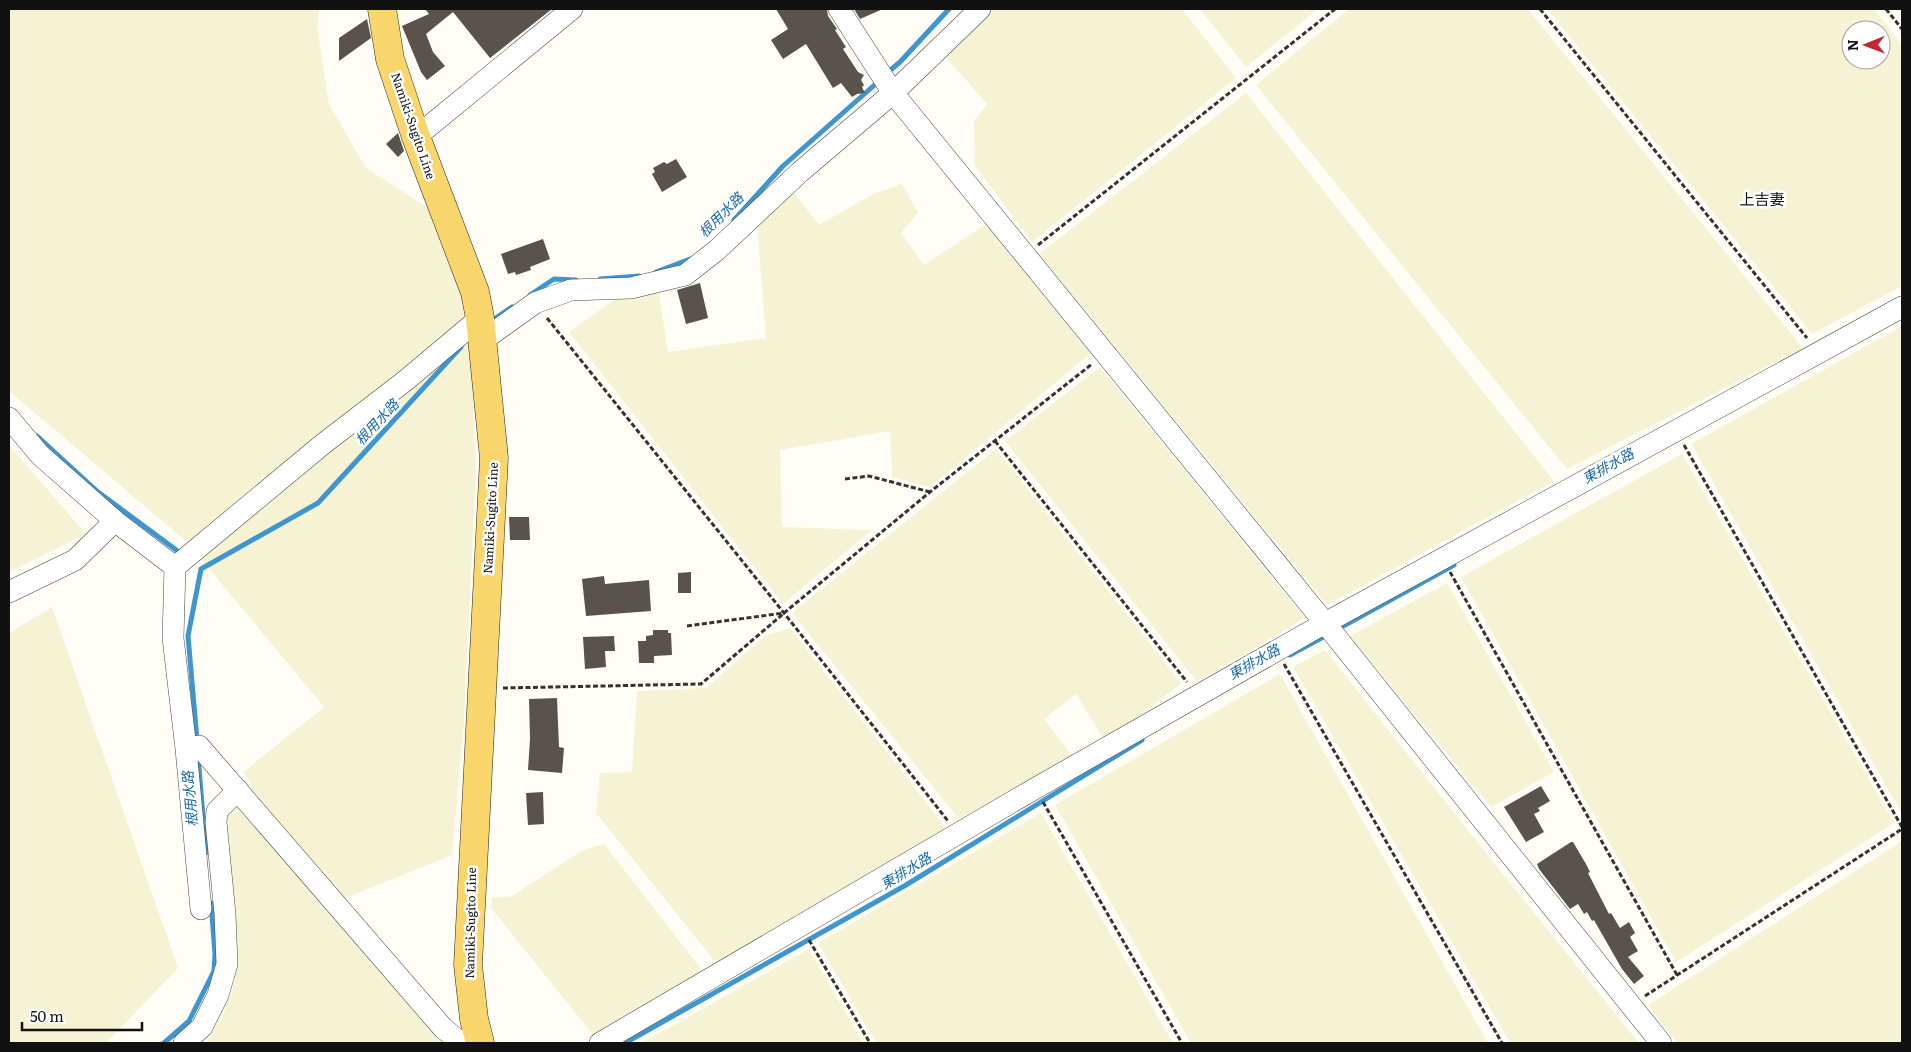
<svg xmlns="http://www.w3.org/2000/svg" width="1911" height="1052" font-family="Literata,'Noto Sans JP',serif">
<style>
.farmland{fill:#f6f3d4;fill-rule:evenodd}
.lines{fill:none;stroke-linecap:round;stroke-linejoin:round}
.stream{stroke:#3f96cf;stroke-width:5}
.building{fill:#5a524d}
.minor-casing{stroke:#444;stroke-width:22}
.major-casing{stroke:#222;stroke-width:29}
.path{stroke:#333;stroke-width:3;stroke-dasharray:5 2.5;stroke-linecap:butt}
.minor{stroke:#fff;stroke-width:21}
.major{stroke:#f9d66b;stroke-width:28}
.labels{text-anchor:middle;stroke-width:5;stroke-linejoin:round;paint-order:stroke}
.street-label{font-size:12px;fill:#111;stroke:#fff}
.water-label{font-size:14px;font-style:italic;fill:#1768a6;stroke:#fff}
.quarter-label{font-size:15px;fill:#111;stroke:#fff}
</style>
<rect width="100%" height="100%" fill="#fffdf5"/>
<path class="farmland" d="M 9,9 L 320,9 L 317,27 L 329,104 L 366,168 L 428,208 L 470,319 L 476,470 L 464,722 L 452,855 L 340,900 L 444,1043 L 206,1043 L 223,1015 L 235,982 L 224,814 L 252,786 L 243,772 L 324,707 L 186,541 L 9,391 Z
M 986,9 L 1182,9 L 1236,78 L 1032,242 L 975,166 L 974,121 L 987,104 L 943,54 Z
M 1200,9 L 1318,9 L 1246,67 Z
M 1349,9 L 1528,9 L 1803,348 L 1567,469 L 1256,85 Z
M 1547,9 L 1874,9 L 1902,45 L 1902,286 L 1812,334 ZM 1851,30 L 1881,30 L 1881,60 L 1851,60 Z
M 1246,93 L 1554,481 L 1327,605 L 1039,254 Z
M 902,184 L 918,213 L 901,233 L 924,265 L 986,224 L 1091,353 L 930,487 L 892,477 L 890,431 L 780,450 L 782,527 L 872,530 L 783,604 L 569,332 L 624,293 L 658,288 L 668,352 L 766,338 L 757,225 L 792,190 L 819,225 L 875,193 Z
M 1902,326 L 1902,814 L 1691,444 Z
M 1100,367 L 1305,618 L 1197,682 L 1005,441 Z
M 9,445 L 86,534 L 9,572 Z
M 996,449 L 1181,683 L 1139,717 L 1103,738 L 1076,694 L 1044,719 L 1073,757 L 959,819 L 792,613 Z
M 1682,454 L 1894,823 L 1676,962 L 1461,577 Z
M 1447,583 L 1554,772 L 1491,807 L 1350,636 Z
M 52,607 L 178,968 L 106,1043 L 9,1043 L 9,633 Z
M 790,628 L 946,828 L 717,964 L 596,813 L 600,773 L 632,772 L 637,691 L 706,688 L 765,636 Z
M 1325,650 L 1490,858 L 1639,1043 L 1510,1043 L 1293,667 Z
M 1280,674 L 1488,1043 L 1191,1043 L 1055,805 Z
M 1041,813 L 1173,1043 L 876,1043 L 818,943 Z
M 1902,841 L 1902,1043 L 1677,1043 L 1648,1005 Z
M 604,844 L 705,974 L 594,1036 L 491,908 L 492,898 L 512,896 L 583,850 Z
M 809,949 L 863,1043 L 642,1043 Z"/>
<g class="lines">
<path class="stream" d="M 887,73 L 900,62 L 949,9
M 734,220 L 783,166 L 879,81
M 656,272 L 690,259
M 600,279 L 639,276
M 530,295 L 554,279 L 576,280
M 490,322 L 512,307
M 37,436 L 98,492 L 183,555
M 1336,630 L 1454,565
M 1290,655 L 1327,635
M 197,740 L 188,636 L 201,569 L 318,503 L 461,347
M 198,756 L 206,853
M 164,1043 L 189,1021 L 214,971 L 215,954 L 211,903
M 625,1043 L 906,885 L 1142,740"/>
</g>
<path class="building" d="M 425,9 L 552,9 L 490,58 L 453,12 L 426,34 L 433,52 L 445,66 L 427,80 L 421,72 L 402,26 L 429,14 Z
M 776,9 L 827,9 L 828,16 L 837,29 L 835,30 L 846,47 L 843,49 L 858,72 L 864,75 L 861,80 L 864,85 L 862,87 L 865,93 L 857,94 L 852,97 L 841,83 L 833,88 L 806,44 L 783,59 L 771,40 L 788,29 Z
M 854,9 L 883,9 L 860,19 Z
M 367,19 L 371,38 L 339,61 L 339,38 Z
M 398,133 L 404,151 L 398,157 L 386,144 Z
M 676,159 L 687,177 L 662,192 L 652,174 L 655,172 L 653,168 L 664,162 L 667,164 Z
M 543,239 L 550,259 L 530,267 L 531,270 L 516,275 L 515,272 L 508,274 L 501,254 Z
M 700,283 L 708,318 L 686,324 L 677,290 Z
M 509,517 L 529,517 L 530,540 L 510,540 Z
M 691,572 L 691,593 L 678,593 L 678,573 Z
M 604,576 L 605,584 L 649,580 L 651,611 L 586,616 L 582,579 Z
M 653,630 L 668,630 L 668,633 L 671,633 L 672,655 L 654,656 L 654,663 L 639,663 L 638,641 L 646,641 L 646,636 L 653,635 Z
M 614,636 L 615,651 L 605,651 L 606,667 L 585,669 L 583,637 Z
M 557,698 L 559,747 L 564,748 L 562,773 L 528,770 L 530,739 L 529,699 Z
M 1541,786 L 1550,801 L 1538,808 L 1540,811 L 1534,814 L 1544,832 L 1526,842 L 1504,807 Z
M 543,792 L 544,824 L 528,825 L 526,793 Z
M 1571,842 L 1573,842 L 1586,864 L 1590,872 L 1588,873 L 1609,914 L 1611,913 L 1620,928 L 1629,922 L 1635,933 L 1630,937 L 1638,951 L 1628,957 L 1644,976 L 1634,984 L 1622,969 L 1594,920 L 1592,921 L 1587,912 L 1584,914 L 1578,904 L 1570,909 L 1539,869 L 1537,864 Z"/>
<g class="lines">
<g class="minor-casing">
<path id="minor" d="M 839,9 L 893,93 L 1325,623 L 1661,1043
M 416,137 L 572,9
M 482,341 L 535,303 L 571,290 L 631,288 L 685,275 L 717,250 L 800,172 L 893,93 L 980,9
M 9,418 L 40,455 L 115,521 L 175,567
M 9,592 L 75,560 L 115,521
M 186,749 L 199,746 L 443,1028 L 459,1041 L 479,1043
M 201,909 L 186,749 L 173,638 L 175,567 L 323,444 L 405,381 L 480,318
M 184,1043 L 202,1027 L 218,995 L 227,964 L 225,914 L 216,822 L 217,811 L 238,790
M 600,1043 L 1036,788 L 1325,623 L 1902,307"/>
</g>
<g class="major-casing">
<path id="major" d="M 382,9 L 390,59 L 416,137 L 475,292 L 480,318 L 494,458 L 468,965 L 474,1019 L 480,1043"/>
</g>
<path class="path" d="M 1540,9 L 1807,338
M 1886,9 L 1902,29
M 1038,245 L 1335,9
M 547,318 L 784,613 L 948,821
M 995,441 L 1187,682
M 1684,445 L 1902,827
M 845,479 L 869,476 L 930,492
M 1450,572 L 1677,975
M 687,626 L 784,613 L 930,492 L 1092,364
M 1284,664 L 1502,1043
M 503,688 L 701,684 L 783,614
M 1043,802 L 1182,1043
M 809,940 L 870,1043
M 1645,996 L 1902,829"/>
<use href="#minor" class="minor"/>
<use href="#major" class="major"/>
</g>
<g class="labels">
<g class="street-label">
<text transform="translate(413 126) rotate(71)" y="4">Namiki-Sugito Line</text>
<text transform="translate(491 518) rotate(-87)" y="4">Namiki-Sugito Line</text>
<text transform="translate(471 923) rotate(-89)" y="4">Namiki-Sugito Line</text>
</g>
<g class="water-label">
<text transform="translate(721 215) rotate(-45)" y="5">根用水路</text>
<text transform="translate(377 422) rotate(-47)" y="5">根用水路</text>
<text transform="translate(1608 466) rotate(-29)" y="5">東排水路</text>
<text transform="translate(1254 662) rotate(-29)" y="5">東排水路</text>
<text transform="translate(190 799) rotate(-95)" y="5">根用水路</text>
<text transform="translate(906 871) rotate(-31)" y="5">東排水路</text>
</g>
<g class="quarter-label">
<text x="1762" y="205">上吉妻</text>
</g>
</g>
<rect width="1911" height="1052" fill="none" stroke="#111111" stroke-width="20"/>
<g transform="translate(1866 45) rotate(269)"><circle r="24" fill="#ffffff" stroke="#a0a0a0"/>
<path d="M0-4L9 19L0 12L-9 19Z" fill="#c4262e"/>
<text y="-8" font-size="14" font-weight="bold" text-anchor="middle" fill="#111111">N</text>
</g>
<path d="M22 1022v8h120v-8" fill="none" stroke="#111111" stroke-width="2.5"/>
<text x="30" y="1022" font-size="15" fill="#111111" stroke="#ffffff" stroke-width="4" paint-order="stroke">50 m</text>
</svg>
